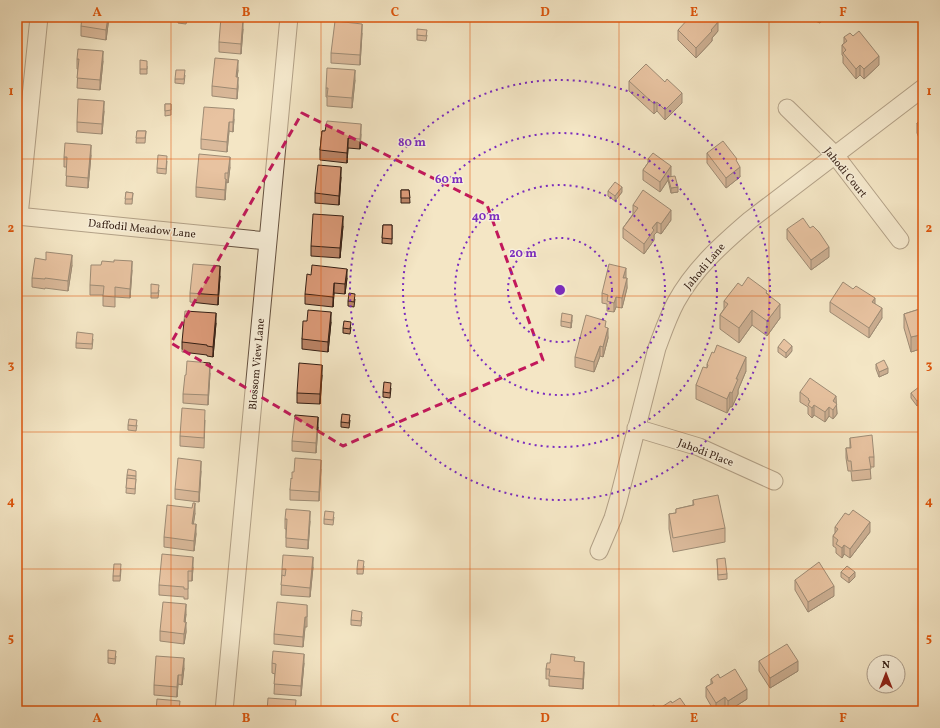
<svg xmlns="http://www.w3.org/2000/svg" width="940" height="728" font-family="Vollkorn,serif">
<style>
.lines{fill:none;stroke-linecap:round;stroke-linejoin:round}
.minor-casing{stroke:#655140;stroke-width:19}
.minor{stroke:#f8efd9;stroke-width:17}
.wall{fill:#bb8466;stroke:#351f14}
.shaded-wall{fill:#996b53;stroke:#351f14}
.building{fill:#da9977;stroke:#351f14}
.marked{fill:none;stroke:#c2185b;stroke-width:3;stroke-dasharray:8 5;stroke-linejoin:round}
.grid{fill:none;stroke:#df560c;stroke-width:1;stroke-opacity:0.55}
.ring{fill:none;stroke:#7b2cbf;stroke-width:2;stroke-dasharray:2 4}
.labels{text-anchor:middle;stroke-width:3;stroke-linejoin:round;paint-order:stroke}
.street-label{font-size:11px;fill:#351f14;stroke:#f8efd9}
.centre{fill:#7b2cbf;stroke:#f8efd9;stroke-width:2}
.ring-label{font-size:12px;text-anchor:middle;font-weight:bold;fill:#7b2cbf;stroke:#f8efd9;stroke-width:3;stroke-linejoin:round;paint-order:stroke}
.neatline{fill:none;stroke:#df560c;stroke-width:1.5}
.grid-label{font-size:13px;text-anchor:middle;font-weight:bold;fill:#df560c}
</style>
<rect width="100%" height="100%" fill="#f4e6c5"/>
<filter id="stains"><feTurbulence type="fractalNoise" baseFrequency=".005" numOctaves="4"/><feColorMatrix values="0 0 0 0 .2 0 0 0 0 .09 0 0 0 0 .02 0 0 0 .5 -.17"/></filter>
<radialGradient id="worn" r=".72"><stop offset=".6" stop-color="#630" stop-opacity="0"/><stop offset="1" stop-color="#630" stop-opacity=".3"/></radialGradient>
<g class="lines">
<g class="minor-casing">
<path id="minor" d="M 787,108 L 835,155 L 900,240
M 17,216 L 267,241
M 19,216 L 39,17
M 636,428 L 699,447 L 774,481
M 599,551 L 613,518 L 618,501 L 657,348 C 663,332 668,317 676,302 C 694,269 722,244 750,220 L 923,88
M 224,711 L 289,17"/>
</g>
<use href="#minor" class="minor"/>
</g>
<path class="wall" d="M 109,17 L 106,40 L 81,36 L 81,26 Z
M 141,17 L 152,17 L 152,19 L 141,18 Z
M 178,17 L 188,17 L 186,24 L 178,23 Z
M 799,17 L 822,17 L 820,23 L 808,18 L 806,21 L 799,18 Z
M 823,17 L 829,17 L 828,19 Z
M 243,29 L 241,54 L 219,52 L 219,42 Z
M 678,30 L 718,31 L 712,38 L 712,41 L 696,58 L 678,40 Z
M 362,33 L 360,65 L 331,63 L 331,53 Z
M 417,35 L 427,35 L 426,41 L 417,40 Z
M 844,37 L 879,65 L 864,79 L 860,75 L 856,79 L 843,63 L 843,56 L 842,55 L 842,45 L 844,43 Z
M 77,59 L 103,61 L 100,90 L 77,88 L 78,69 L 77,69 Z
M 147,66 L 147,74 L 140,74 L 140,69 Z
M 238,70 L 237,77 L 238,87 L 237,99 L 212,96 L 212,86 Z
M 185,75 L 184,84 L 175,83 L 175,79 Z
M 355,80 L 352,108 L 327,106 L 327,97 L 326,97 L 326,88 Z
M 629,81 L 665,82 L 682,103 L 665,120 L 657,111 L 654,114 L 629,91 Z
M 165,104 L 171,104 L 171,115 L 165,116 Z
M 104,111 L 102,134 L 77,132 L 77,122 Z
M 234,119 L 233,132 L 229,131 L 227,152 L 201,149 L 201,139 Z
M 923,120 L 923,148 L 917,133 L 917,123 Z
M 137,131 L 146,131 L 145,143 L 136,143 Z
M 322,131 L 361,134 L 360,149 L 348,148 L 347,163 L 320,160 L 320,150 Z
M 707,153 L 737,162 L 740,177 L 726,188 L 707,163 Z
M 91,155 L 88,188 L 66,186 L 67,167 L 64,167 L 64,157 Z
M 648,159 L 671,176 L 671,177 L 678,192 L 671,193 L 668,180 L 660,192 L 643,180 L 643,170 L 648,163 Z
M 167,161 L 166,174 L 157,173 L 157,168 Z
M 230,167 L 228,183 L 226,182 L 225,200 L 196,197 L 196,187 Z
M 341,177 L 339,205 L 315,203 L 315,193 Z
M 401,190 L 409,190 L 410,203 L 401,203 Z
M 608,191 L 622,192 L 615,201 L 608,196 Z
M 126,192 L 133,193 L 132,204 L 125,204 Z
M 633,205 L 671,220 L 661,234 L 657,232 L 654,235 L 654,240 L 644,254 L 623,238 L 623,228 L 633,214 Z
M 383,225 L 392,225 L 392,244 L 382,243 Z
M 343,226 L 340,258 L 311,256 L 311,246 Z
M 787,229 L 829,257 L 811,270 L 787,239 Z
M 72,265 L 68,291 L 45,288 L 45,289 L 32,287 L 32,278 Z
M 132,270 L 130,298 L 115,297 L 115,307 L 103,306 L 103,295 L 90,295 L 90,285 Z
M 220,276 L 218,305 L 190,302 L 190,293 Z
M 347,278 L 345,294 L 334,293 L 333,307 L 305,304 L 305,294 Z
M 626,278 L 627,288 L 622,308 L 616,307 L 614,312 L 607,311 L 607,304 L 602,303 L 602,293 Z
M 742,286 L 767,293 L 780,318 L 767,336 L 752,325 L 739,343 L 720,329 L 720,315 L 724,309 L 724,301 Z
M 159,290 L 158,298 L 151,298 L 151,293 Z
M 355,299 L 354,307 L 348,306 L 348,301 Z
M 830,302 L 875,304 L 882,318 L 869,338 L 830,312 Z
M 923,308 L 923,358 L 920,349 L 911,352 L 904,328 L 904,314 Z
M 572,320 L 571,328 L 561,326 L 561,321 Z
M 307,321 L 331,322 L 328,352 L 302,349 L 302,339 Z
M 216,323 L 213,357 L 207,356 L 207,355 L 182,352 L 182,342 Z
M 351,327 L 350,334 L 343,333 L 343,328 Z
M 606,327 L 608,338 L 603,357 L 600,356 L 594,372 L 575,367 L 575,357 Z
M 93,339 L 92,349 L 76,348 L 76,343 Z
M 778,347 L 792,351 L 786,358 L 778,352 Z
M 707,364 L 746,371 L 738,390 L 738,394 L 732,407 L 730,407 L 727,413 L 696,399 L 696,385 L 707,368 Z
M 876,364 L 888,373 L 879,377 L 876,369 Z
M 210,373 L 208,405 L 183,403 L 183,394 Z
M 322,375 L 320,404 L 297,403 L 297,393 Z
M 391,388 L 390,398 L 383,397 L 383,392 Z
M 800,392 L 836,403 L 837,414 L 833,419 L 829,416 L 825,422 L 814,415 L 812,418 L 808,414 L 808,407 L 800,402 Z
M 923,392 L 917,406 L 911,398 L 911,393 Z
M 205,420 L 204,448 L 180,446 L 180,436 Z
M 350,420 L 349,428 L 341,427 L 341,422 Z
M 128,425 L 137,425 L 136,431 L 128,430 Z
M 318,427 L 316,453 L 292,451 L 292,441 Z
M 850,438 L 874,457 L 874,467 L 870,467 L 871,479 L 852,481 L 851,471 L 848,471 L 846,458 L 846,448 L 850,448 Z
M 321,469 L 319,501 L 290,500 L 290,490 L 292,479 Z
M 201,471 L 199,502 L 175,499 L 175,489 Z
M 127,475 L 136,476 L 135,494 L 126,493 Z
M 693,500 L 725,528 L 725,542 L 673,552 L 669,529 L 669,514 L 676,513 L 676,509 L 693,505 Z
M 195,513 L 193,524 L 196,534 L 194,551 L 164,547 L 164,537 Z
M 334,517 L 333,525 L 324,524 L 324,519 Z
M 285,519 L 310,521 L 308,549 L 286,547 L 286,529 L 285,529 Z
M 835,527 L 870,532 L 850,558 L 844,554 L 842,558 L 836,553 L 836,548 L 833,546 L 833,536 L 835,533 Z
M 717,559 L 727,574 L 727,579 L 718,580 Z
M 364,566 L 363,574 L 357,574 L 357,569 Z
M 193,567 L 192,581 L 188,581 L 188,599 L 184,599 L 184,597 L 159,595 L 159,585 Z
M 313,567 L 310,597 L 281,595 L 282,569 Z
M 121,569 L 120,581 L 113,581 L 113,576 Z
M 841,572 L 855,577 L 849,583 L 841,577 Z
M 795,580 L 834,596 L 808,612 L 795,590 Z
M 307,605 L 307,627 L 305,627 L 303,647 L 274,644 L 274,634 Z
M 186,614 L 185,622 L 186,632 L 184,644 L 160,641 L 160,631 Z
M 362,617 L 361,626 L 351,625 L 351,620 Z
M 116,656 L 115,664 L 108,663 L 108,658 Z
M 575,661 L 584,672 L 583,689 L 549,686 L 549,679 L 546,679 L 546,669 L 550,663 Z
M 759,661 L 798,671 L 770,688 L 759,671 Z
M 272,663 L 304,663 L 301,696 L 274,694 L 275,674 L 272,673 Z
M 184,668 L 182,685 L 178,684 L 177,697 L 154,695 L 154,685 Z
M 720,678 L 747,699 L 728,711 L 725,707 L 719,711 L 714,711 L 706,697 L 706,687 L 711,684 L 711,679 Z"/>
<path class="shaded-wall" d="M 108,17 L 109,17 L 106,40 L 106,30 Z
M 820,17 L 822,17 L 820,23 Z
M 243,19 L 243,29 L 241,54 L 241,44 Z
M 718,22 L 718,31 L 712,38 L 712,41 L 696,58 L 696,48 L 711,30 Z
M 362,24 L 362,33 L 360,65 L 360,55 Z
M 103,51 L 103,61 L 100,90 L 100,80 Z
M 879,56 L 879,65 L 864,79 L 864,69 Z
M 238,60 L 238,70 L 236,87 L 236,77 Z
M 860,65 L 860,75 L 856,79 L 856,69 Z
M 355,70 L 355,80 L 352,108 L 352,98 Z
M 238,77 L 238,87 L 237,99 L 237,89 Z
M 682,93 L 682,103 L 665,120 L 665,110 Z
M 104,101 L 104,111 L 102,134 L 102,124 Z
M 657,102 L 657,111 L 654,114 L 654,104 Z
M 234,109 L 234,119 L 233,132 L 233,122 Z
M 229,122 L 229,131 L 227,152 L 227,142 Z
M 361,124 L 361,134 L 360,149 L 360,139 Z
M 348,138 L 348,148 L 347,163 L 347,153 Z
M 91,145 L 91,155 L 88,188 L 88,178 Z
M 230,157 L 230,167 L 228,183 L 228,173 Z
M 671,166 L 671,176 L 669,179 L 668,177 L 668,180 L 660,192 L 660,182 Z
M 341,167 L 341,177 L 339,205 L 339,196 Z
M 740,167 L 740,177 L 726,188 L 726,178 Z
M 226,179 L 226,188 L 225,200 L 225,190 Z
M 622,187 L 622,192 L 615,201 L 615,196 Z
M 678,187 L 678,192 L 671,193 L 671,188 Z
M 671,210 L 671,220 L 661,234 L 661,224 Z
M 343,216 L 343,226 L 340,258 L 340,248 Z
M 657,222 L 657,232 L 654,235 L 654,240 L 644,254 L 644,244 L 652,228 Z
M 829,247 L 829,257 L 811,270 L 811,260 Z
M 18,255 L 18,265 L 17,276 L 17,266 Z
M 72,255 L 72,265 L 68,291 L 68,281 Z
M 132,261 L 132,270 L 130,298 L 130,289 Z
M 220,266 L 220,276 L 218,305 L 218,295 Z
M 626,268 L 626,278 L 623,278 Z
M 347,269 L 347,278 L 345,294 L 345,284 Z
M 627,278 L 627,288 L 622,308 L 622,298 Z
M 334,283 L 334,293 L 333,307 L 333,297 Z
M 616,297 L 616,307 L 614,312 L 614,303 Z
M 875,298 L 875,308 L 872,302 Z
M 780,304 L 780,318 L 767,336 L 767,321 Z
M 882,308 L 882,318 L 869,338 L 869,328 Z
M 752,310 L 752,325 L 739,343 L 739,328 Z
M 331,312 L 331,322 L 328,352 L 328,342 Z
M 216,313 L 216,323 L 213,357 L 213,347 Z
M 572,315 L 572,320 L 571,328 L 571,323 Z
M 608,328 L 608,338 L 603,357 L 603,347 Z
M 920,335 L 920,349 L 911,352 L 911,337 Z
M 600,346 L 600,356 L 594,372 L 594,362 Z
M 792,346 L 792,351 L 786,358 L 786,353 Z
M 746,357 L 746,371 L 738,390 L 738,394 L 732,407 L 732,393 L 736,379 Z
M 210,363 L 210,373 L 208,405 L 208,395 Z
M 322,365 L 322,375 L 320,404 L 320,394 Z
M 888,368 L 888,373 L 879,377 L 879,372 Z
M 730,392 L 730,407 L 727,413 L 727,399 Z
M 836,396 L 837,414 L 833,419 L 833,401 Z
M 923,397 L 923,402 L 917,406 L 917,401 Z
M 814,405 L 814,415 L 812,418 L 812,408 Z
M 829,407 L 829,416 L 825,422 L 825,412 Z
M 318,417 L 318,427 L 316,453 L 316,443 Z
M 321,460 L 321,469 L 319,501 L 319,492 Z
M 201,461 L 201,471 L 199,502 L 199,492 Z
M 195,503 L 195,513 L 192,534 L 192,524 Z
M 310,511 L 310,521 L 308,549 L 308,540 Z
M 870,522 L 870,532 L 850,558 L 850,549 Z
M 196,524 L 196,534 L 194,551 L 194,541 Z
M 844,545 L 844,554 L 842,558 L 842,548 Z
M 193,557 L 193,567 L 192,581 L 192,571 Z
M 313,557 L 313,567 L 310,597 L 310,588 Z
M 855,572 L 855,577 L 849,583 L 849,578 Z
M 834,586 L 834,596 L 808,612 L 808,602 Z
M 186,604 L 186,614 L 184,632 L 184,622 Z
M 305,617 L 305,627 L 303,647 L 303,637 Z
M 186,622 L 186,632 L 184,644 L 184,634 Z
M 304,654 L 304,663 L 301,696 L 301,686 Z
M 184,658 L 184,668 L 182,685 L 182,675 Z
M 798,661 L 798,671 L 770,688 L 770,678 Z
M 584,662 L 584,672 L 583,689 L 583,679 Z
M 178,675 L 178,684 L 177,697 L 177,687 Z
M 747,689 L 747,699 L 728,711 L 728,701 Z
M 725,697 L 725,707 L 719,711 L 716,711 L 716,703 Z"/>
<path class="building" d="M 82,17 L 108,17 L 106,30 L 81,26 Z
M 178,17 L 187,17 L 186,19 L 178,18 Z
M 221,17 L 243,19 L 241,44 L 219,42 Z
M 690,17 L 713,17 L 718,22 L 711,30 L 712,31 L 696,48 L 678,30 Z
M 335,21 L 362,24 L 360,55 L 331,53 Z
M 417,29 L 427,30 L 426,36 L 417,35 Z
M 859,31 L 879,56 L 864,69 L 860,65 L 856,69 L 843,53 L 846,50 L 842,45 L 847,41 L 844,37 L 850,33 L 853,36 Z
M 78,49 L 103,51 L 100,80 L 77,78 L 79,59 L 77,59 Z
M 215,58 L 238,60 L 236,77 L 238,77 L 237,89 L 212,86 Z
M 140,60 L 147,61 L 147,69 L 140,69 Z
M 646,64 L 665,82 L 667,79 L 682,93 L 665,110 L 657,102 L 654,104 L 629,81 Z
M 327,68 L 355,70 L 352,98 L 327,96 L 328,88 L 326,88 Z
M 176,70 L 185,70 L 184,79 L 175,79 Z
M 78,99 L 104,101 L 102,124 L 77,122 Z
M 165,104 L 171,104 L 171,110 L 165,111 Z
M 204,107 L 234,109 L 233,122 L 229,122 L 227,142 L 201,139 Z
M 923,120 L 923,138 L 917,123 Z
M 327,121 L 361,124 L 360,139 L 348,138 L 347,153 L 320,150 L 322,131 L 325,131 Z
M 137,131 L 146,131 L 145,138 L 136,138 Z
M 723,141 L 737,159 L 736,160 L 740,167 L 726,178 L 707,153 Z
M 65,143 L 91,145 L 88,178 L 66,176 L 67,157 L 64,157 Z
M 653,153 L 671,166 L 660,182 L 643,170 L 650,160 L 648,159 Z
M 199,154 L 230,157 L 228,173 L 225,173 L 225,179 L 226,179 L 225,190 L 196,187 Z
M 158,155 L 167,156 L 166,169 L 157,168 Z
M 318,165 L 341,167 L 339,196 L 315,193 Z
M 675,176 L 678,187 L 671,188 L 668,177 Z
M 615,182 L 622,187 L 615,196 L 608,191 Z
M 401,190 L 409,190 L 410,198 L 401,198 Z
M 643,190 L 671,210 L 661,224 L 657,222 L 652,228 L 654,230 L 644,244 L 623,228 L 638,208 L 633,205 Z
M 126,192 L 133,193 L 132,199 L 125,199 Z
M 313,214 L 343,216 L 340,248 L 311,246 Z
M 803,218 L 810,228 L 813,226 L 819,232 L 829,247 L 811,260 L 787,229 Z
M 383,225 L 392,225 L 392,239 L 382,238 Z
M 46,252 L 72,255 L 68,281 L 45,278 L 45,279 L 32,278 L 35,258 L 46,260 Z
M 114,260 L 132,261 L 130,289 L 115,287 L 115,297 L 103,296 L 104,286 L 90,285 L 91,265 L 101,265 L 102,261 L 114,262 Z
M 193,264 L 220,266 L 218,295 L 190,293 Z
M 609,264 L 626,268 L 623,278 L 627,278 L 622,298 L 616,297 L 614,303 L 607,301 L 608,295 L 602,293 Z
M 312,265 L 347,269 L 345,284 L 334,283 L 333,297 L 305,294 L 307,274 L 311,275 Z
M 748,277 L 767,291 L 766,293 L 780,304 L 767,321 L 752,310 L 739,328 L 720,315 L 728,304 L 724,301 L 738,283 L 742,286 Z
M 843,282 L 853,289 L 856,286 L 875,298 L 872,302 L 882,308 L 869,328 L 830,302 Z
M 151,284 L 159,285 L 158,293 L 151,293 Z
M 349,293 L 355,294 L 354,302 L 348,301 Z
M 923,308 L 923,344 L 920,335 L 911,337 L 904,314 Z
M 308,310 L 331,312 L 328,342 L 302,339 L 303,321 L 307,321 Z
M 185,311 L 216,313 L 213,347 L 207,346 L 207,345 L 182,342 Z
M 562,313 L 572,315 L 571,323 L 561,321 Z
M 586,315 L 606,321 L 605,327 L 608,328 L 603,347 L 600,346 L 594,362 L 575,357 Z
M 344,321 L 351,322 L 350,329 L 343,328 Z
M 77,332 L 93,334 L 92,344 L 76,343 Z
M 784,339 L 792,346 L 786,353 L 778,347 Z
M 717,345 L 746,357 L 736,379 L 738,379 L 732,393 L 730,392 L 727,399 L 696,385 L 703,367 L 707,368 L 708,365 L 707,364 L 712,352 L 714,353 Z
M 884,360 L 888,368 L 879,372 L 876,364 Z
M 187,361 L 210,363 L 208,395 L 183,394 L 185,375 L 186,375 Z
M 299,363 L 322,365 L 320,394 L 297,393 Z
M 810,378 L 836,396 L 833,401 L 837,404 L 833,410 L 829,407 L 825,412 L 814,405 L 812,408 L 808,405 L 810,401 L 808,400 L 809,399 L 800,392 Z
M 384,382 L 391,383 L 390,393 L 383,392 Z
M 919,387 L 923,392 L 923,397 L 917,401 L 911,393 Z
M 182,408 L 205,410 L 204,438 L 180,436 Z
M 342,414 L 350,415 L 349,423 L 341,422 Z
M 295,415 L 318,417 L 316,443 L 292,441 Z
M 129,419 L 137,420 L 136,426 L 128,425 Z
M 872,435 L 874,457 L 869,457 L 871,469 L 852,471 L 851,461 L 848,461 L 846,448 L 851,448 L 850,438 Z
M 178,458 L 201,461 L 199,492 L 175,489 Z
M 295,458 L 321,460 L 319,492 L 290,490 L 291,478 L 292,479 L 292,472 L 294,472 Z
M 128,469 L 136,471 L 136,476 L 127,475 Z
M 127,478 L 136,479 L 135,489 L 126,488 Z
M 718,495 L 725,528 L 673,538 L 669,514 L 676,513 L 676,509 L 694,505 L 693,500 Z
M 193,503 L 195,503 L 192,524 L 196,524 L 194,541 L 164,537 L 167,505 L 192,508 Z
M 286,509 L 310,511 L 308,540 L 286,538 L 287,519 L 285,519 Z
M 853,510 L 870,522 L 850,549 L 844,545 L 842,548 L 836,544 L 838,540 L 833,536 L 838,529 L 835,527 L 845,513 L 849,515 Z
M 325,511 L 334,512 L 333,520 L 324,519 Z
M 162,554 L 193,557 L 192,571 L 188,571 L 188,589 L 184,589 L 184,587 L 159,585 Z
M 283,555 L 313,557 L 310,588 L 281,585 L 282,575 L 285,576 L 286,569 L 282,569 Z
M 725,558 L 727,574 L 718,575 L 717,559 Z
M 358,560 L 364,561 L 363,569 L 357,569 Z
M 819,562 L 834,586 L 808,602 L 795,580 Z
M 114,564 L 121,564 L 120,576 L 113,576 Z
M 847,566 L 855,572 L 849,578 L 841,572 Z
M 163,602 L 186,604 L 184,622 L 186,622 L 184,634 L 160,631 Z
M 277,602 L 307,605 L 307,617 L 305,617 L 303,637 L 274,634 Z
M 352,610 L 362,612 L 361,621 L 351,620 Z
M 787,644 L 798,661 L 770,678 L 759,661 Z
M 108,650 L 116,651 L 115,659 L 108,658 Z
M 273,651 L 304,654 L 301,686 L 274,684 L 276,664 L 272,663 Z
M 551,654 L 575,657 L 574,661 L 584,662 L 583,679 L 549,676 L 550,669 L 546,669 L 547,663 L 550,663 Z
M 156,656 L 184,658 L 182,675 L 178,675 L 177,687 L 154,685 Z
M 735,669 L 747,689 L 728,701 L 725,697 L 716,703 L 706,687 L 713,683 L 711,679 L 718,674 L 720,678 Z
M 268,698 L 296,700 L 295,711 L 267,711 Z
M 680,698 L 689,711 L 659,711 L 661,709 L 660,708 L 671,701 L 672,703 Z
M 157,699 L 180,701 L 179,711 L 156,711 Z
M 654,705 L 658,711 L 645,711 Z"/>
<path d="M0 0H940V728H0ZM 302,113 L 487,205 L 543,360 L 343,446 L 171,343 Z" fill="#f4e6c5" fill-opacity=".55" fill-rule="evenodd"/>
<path class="marked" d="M 302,113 L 487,205 L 543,360 L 343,446 L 171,343 Z"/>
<path class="grid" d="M 171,17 L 171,711M 321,17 L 321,711M 470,17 L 470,711M 619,17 L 619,711M 769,17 L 769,711M 17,159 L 923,159M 17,296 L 923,296M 17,432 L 923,432M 17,569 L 923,569"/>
<g class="ring">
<circle cx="560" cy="290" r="52"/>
<circle cx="560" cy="290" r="105"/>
<circle cx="560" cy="290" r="157"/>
<circle cx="560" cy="290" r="210"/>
</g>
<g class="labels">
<g class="street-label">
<text transform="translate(846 172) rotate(51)" y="4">Jahodi Court</text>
<text transform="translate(142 228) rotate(6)" y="4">Daffodil Meadow Lane</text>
<text transform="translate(704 266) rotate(-50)" y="4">Jahodi Lane</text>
<text transform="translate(256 364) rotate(-85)" y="4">Blossom View Lane</text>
<text transform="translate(706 452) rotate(21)" y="4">Jahodi Place</text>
</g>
</g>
<circle cx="560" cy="290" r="6" class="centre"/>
<g class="ring-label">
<text x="412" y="146">80 m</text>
<text x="449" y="183">60 m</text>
<text x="486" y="220">40 m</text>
<text x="523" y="257">20 m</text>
</g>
<rect width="940" height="728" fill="none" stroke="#f4e6c5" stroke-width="44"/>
<g transform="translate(886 674)"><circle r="19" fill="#f8efd9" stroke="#aa9c8a"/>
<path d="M0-3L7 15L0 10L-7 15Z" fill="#8f2418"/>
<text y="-6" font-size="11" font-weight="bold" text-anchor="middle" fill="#351f14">N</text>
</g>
<rect x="22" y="22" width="896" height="684" class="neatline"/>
<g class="grid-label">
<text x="97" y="16">A</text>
<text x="246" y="16">B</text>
<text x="395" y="16">C</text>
<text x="545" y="16">D</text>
<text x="694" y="16">E</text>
<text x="843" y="16">F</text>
<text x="11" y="95">1</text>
<text x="929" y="95">1</text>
<text x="11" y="232">2</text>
<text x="929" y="232">2</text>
<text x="11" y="369">3</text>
<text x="929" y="369">3</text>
<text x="11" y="505">4</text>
<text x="929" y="505">4</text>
<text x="11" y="642">5</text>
<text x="929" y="642">5</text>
<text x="97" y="722">A</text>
<text x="246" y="722">B</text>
<text x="395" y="722">C</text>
<text x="545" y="722">D</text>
<text x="694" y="722">E</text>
<text x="843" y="722">F</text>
</g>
<rect width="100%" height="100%" filter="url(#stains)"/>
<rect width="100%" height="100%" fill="url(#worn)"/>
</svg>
